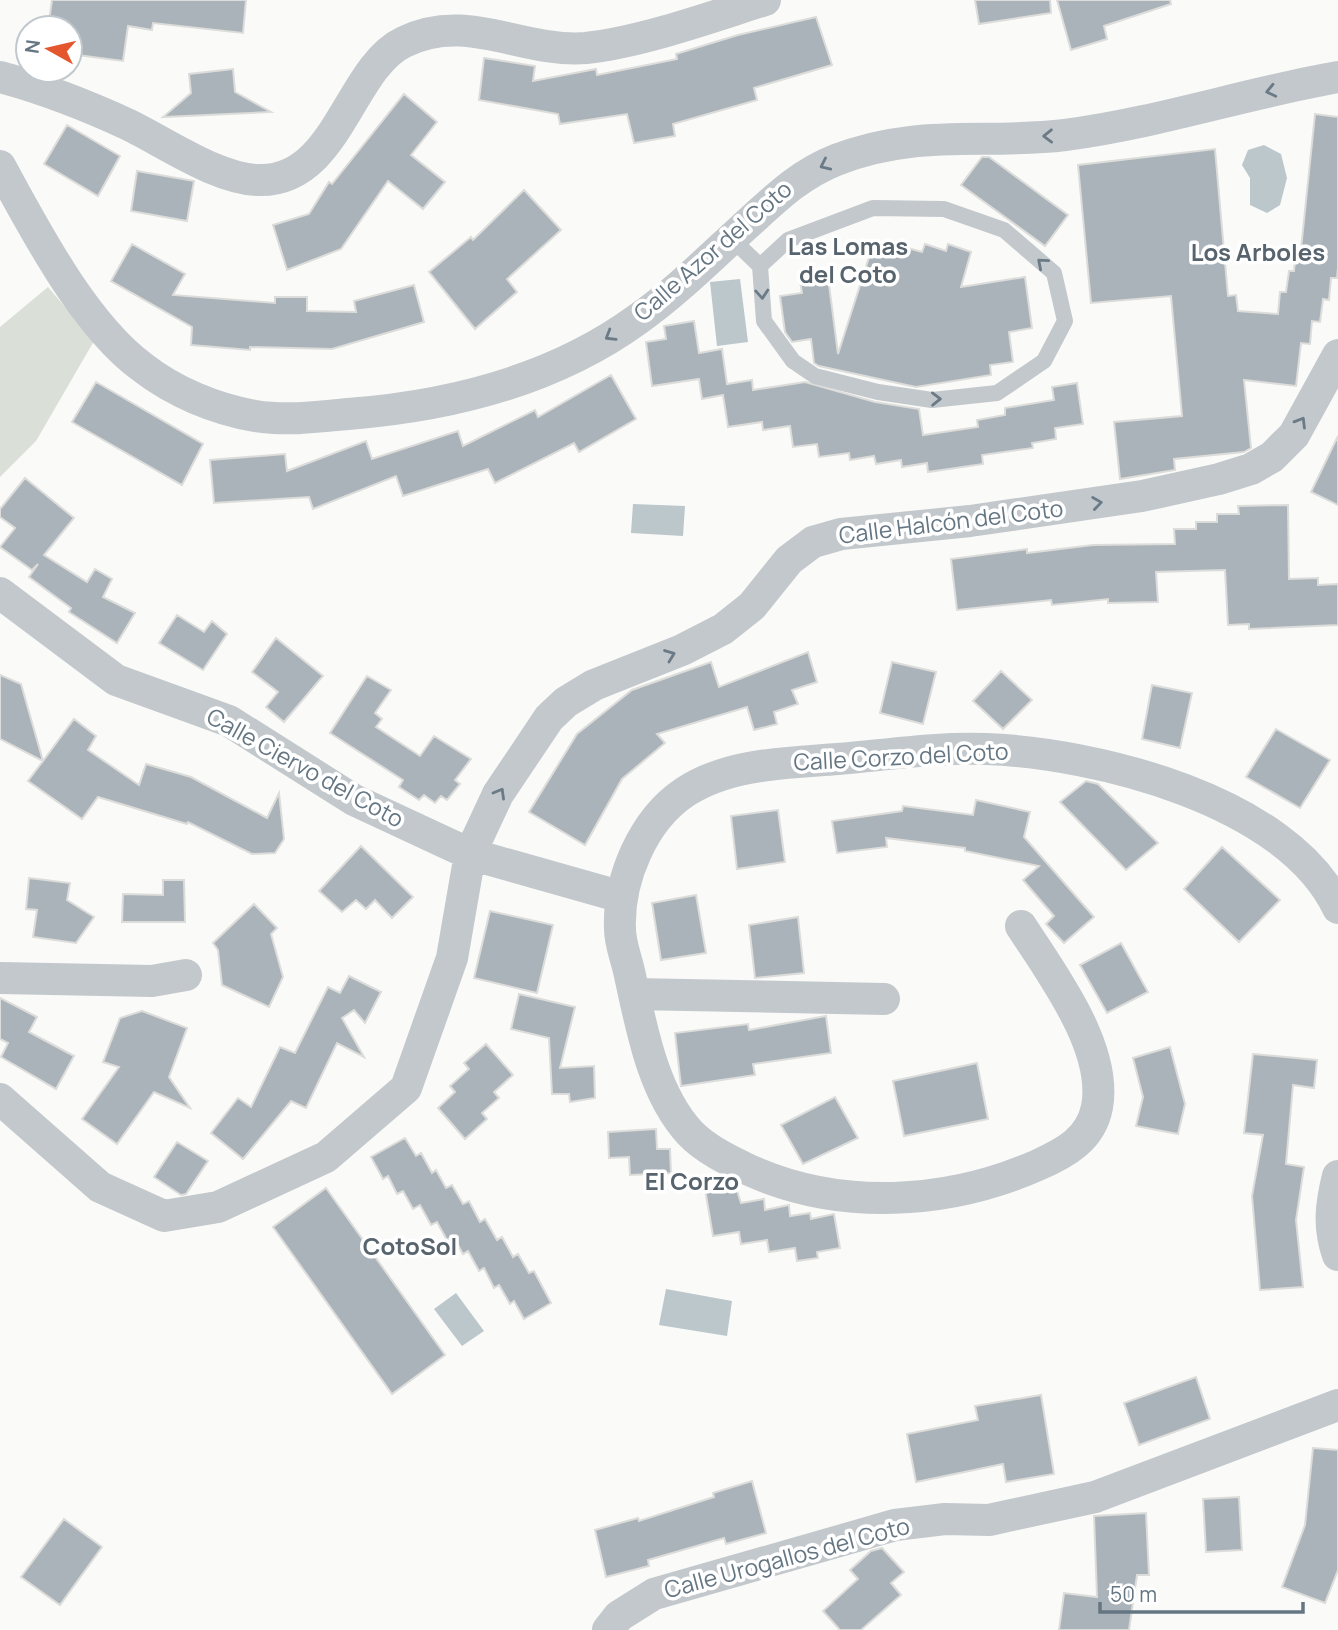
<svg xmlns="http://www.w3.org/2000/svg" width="1338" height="1630" font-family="Manrope,sans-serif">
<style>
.green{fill:#dadfd7}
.water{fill:#bbc7cb}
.building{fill:#aab3b9;stroke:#dcdcda;stroke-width:2}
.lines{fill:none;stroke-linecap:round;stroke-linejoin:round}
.lane{stroke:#c3c8cc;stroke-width:16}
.street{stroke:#c3c8cc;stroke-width:32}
.oneway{stroke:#6a7a87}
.labels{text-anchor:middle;stroke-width:7;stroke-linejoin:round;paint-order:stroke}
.street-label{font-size:23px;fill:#657683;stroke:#fff}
.neighbourhood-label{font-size:24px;font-weight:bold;fill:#57646e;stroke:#fff}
</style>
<rect width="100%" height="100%" fill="#fafaf8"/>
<path class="green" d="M 48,287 L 94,341 L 36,441 L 0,477 L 0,327 Z"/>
<path class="water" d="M 1264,145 L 1281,154 L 1287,178 L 1280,205 L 1267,213 L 1250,205 L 1250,178 L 1242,165 L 1248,150 Z
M 740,279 L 748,342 L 717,346 L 710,282 Z
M 633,504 L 685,506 L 683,536 L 631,533 Z
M 666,1289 L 732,1301 L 727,1336 L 659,1325 Z
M 456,1293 L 484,1331 L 462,1346 L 434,1309 Z"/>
<path class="building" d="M 52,0 L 246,0 L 243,33 L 153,23 L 152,30 L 128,26 L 123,61 L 70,54 L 70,28 L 48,28 Z
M 975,0 L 1050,0 L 1051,13 L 979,24 Z
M 1057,0 L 1170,0 L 1171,4 L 1104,26 L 1107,39 L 1071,50 Z
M 816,17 L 832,65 L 754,88 L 757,100 L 673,124 L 675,136 L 634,143 L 627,114 L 560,124 L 558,114 L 479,100 L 484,58 L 535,66 L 533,81 L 596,69 L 597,75 L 677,59 L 676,54 L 738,35 Z
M 233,69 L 235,92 L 271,112 L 163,117 L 191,93 L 189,74 Z
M 404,94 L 437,122 L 411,155 L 445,182 L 423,209 L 388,181 L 341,249 L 287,270 L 273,225 L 309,214 L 329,182 L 332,184 Z
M 1315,114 L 1338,117 L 1338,267 L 1337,278 L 1331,278 L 1329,300 L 1323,299 L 1320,322 L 1312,321 L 1310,344 L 1301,343 L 1296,386 L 1244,380 L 1251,448 L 1244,452 L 1174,459 L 1175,470 L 1120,479 L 1114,422 L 1182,416 L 1171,296 L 1091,303 L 1078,165 L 1215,149 L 1228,296 L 1236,295 L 1238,311 L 1278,314 L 1280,292 L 1286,292 L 1289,271 L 1294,271 L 1296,248 L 1301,249 Z
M 67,125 L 120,156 L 98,196 L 44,164 Z
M 982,157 L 989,157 L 1068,215 L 1045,246 L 961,185 Z
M 137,171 L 194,181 L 187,221 L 131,211 Z
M 524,190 L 561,230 L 507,279 L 517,292 L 475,329 L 429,272 L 471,237 L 473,240 Z
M 132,244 L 185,274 L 173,295 L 275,303 L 275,297 L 307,297 L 307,311 L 356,312 L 354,301 L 414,285 L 424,322 L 332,349 L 250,347 L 250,350 L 191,345 L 192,327 L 111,281 Z
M 925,244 L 946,251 L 948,244 L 971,252 L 961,287 L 1025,277 L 1032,328 L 1009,332 L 1013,362 L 990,365 L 991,375 L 916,387 L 819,366 L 814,363 L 811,339 L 792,342 L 785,332 L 780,296 L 802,293 L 800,281 L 828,277 L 838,354 L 872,248 L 898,256 L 901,246 L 922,252 Z
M 694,321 L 699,353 L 722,349 L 727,384 L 752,380 L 753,390 L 805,382 L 875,402 L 919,409 L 923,435 L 978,427 L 977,420 L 1005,415 L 1005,408 L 1054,400 L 1052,387 L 1077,383 L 1083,424 L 1055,428 L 1056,439 L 1032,443 L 1033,448 L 982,455 L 983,464 L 928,472 L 927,463 L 902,467 L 901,460 L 876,464 L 874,456 L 850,460 L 849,453 L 819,457 L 817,444 L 793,447 L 790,426 L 763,430 L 762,422 L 728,427 L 723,395 L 702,399 L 699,379 L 652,386 L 646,342 L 666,339 L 664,326 Z
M 611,375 L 636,419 L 579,452 L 574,443 L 495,483 L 488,469 L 403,496 L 396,476 L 313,509 L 309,497 L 214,503 L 210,460 L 285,454 L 287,471 L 366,441 L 372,459 L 458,431 L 463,446 L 535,410 L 538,417 Z
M 96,382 L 203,444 L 182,485 L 72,422 Z
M 1338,436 L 1338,505 L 1311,492 Z
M 25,478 L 74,518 L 44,555 L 87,582 L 95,569 L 112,579 L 103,597 L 135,613 L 117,643 L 69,612 L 71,608 L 29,577 L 38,564 L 32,570 L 0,547 L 15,528 L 0,517 L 0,509 Z
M 1288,505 L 1289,579 L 1318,578 L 1318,585 L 1338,584 L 1338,625 L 1249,629 L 1249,624 L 1228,625 L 1225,570 L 1156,572 L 1158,602 L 1108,603 L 1108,599 L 1052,605 L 1051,600 L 957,610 L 951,559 L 1027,549 L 1027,553 L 1093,545 L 1175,544 L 1174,529 L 1196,529 L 1196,522 L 1217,522 L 1217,514 L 1239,514 L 1238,506 Z
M 177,615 L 204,632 L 212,621 L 227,634 L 203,670 L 159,643 Z
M 276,638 L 323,676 L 284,722 L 266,707 L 278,692 L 252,672 Z
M 808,652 L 817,682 L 792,690 L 798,704 L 774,712 L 777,724 L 754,730 L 747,707 L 657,734 L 665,743 L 622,779 L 585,845 L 529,812 L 577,734 L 632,690 L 711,662 L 719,687 Z
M 892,662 L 936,672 L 923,724 L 880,713 Z
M 1001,671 L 1032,700 L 1003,729 L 973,701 Z
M 0,675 L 21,684 L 43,761 L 74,719 L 96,736 L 88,750 L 139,785 L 146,764 L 191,777 L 267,818 L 279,793 L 284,839 L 275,853 L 252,854 L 188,822 L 187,824 L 98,797 L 82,819 L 28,781 L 43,761 L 0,739 Z
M 367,676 L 391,690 L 375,713 L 382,719 L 376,727 L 420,756 L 434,736 L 471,759 L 455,780 L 460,784 L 447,800 L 441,796 L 435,803 L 424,795 L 419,800 L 399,787 L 403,780 L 330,733 Z
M 1152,685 L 1192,693 L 1180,748 L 1142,739 Z
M 1276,729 L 1330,760 L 1300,808 L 1246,777 Z
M 1086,781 L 1098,784 L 1158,843 L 1126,870 L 1060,802 Z
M 976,800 L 1030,812 L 1024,837 L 1094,917 L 1064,943 L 1046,924 L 1054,916 L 1023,880 L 1039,866 L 965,851 L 965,848 L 886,838 L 887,847 L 837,853 L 832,821 L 902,811 L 903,806 L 973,815 Z
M 778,810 L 785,862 L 737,869 L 731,816 Z
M 361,846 L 413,897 L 392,918 L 375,900 L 366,909 L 356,900 L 342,912 L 319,891 Z
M 1222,847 L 1280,900 L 1239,942 L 1184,889 Z
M 29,878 L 70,883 L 67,900 L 94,917 L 76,943 L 33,937 L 37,910 L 26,909 Z
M 163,880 L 184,880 L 185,922 L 122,922 L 123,894 L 163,895 Z
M 696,895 L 706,953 L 661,960 L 652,903 Z
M 254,904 L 277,928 L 271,934 L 283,977 L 269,1007 L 222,985 L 218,950 L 213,943 Z
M 490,911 L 553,925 L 537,993 L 474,978 Z
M 798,917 L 804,973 L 755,978 L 749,925 Z
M 1121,943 L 1148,992 L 1107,1013 L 1080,965 Z
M 349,976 L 381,992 L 365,1023 L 354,1010 L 342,1018 L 364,1057 L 337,1043 L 306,1108 L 291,1101 L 243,1159 L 211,1133 L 238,1098 L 251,1107 L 280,1047 L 295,1053 L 328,987 L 340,993 Z
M 519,994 L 575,1007 L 560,1068 L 594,1066 L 595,1098 L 570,1102 L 569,1094 L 552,1094 L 549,1038 L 511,1029 Z
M 0,998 L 37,1017 L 29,1032 L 74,1056 L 56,1089 L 1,1057 L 8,1043 L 0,1039 Z
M 142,1011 L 187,1028 L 169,1077 L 190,1108 L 154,1092 L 117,1144 L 82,1119 L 119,1067 L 103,1062 L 120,1018 Z
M 826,1016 L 831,1053 L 753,1064 L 755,1075 L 681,1086 L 675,1033 L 748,1024 L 749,1030 Z
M 486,1044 L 513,1075 L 494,1092 L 499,1098 L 482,1113 L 487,1119 L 465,1139 L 438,1108 L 455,1092 L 450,1086 L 469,1069 L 464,1063 Z
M 1170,1047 L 1185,1104 L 1178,1134 L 1136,1126 L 1143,1097 L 1133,1058 Z
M 1253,1054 L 1317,1060 L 1314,1088 L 1293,1085 L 1286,1164 L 1304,1167 L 1296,1220 L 1303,1287 L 1260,1290 L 1252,1196 L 1263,1135 L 1244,1133 Z
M 977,1063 L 988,1119 L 904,1136 L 893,1081 Z
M 835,1097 L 858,1138 L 803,1164 L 781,1125 Z
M 656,1129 L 657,1149 L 670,1149 L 671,1173 L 630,1175 L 629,1157 L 609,1158 L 608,1132 Z
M 405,1138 L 416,1156 L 421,1153 L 432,1173 L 436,1170 L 446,1188 L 452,1185 L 463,1204 L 469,1201 L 480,1222 L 485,1219 L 497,1240 L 502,1237 L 513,1257 L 518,1254 L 529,1273 L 534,1271 L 551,1303 L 524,1319 L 514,1301 L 510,1304 L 499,1285 L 494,1288 L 484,1268 L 479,1271 L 468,1251 L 463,1254 L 453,1236 L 447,1240 L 437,1222 L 431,1225 L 420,1205 L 413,1209 L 403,1191 L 397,1194 L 388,1176 L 383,1179 L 371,1157 Z
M 177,1142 L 208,1161 L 186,1194 L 181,1195 L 154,1177 Z
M 735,1184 L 741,1203 L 764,1199 L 765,1210 L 789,1205 L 790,1216 L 810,1213 L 811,1219 L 834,1214 L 840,1248 L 817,1252 L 818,1258 L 797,1261 L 795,1248 L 769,1252 L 767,1240 L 741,1244 L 739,1232 L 713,1236 L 705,1189 Z
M 326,1188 L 445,1355 L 392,1394 L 273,1227 Z
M 1196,1377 L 1210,1419 L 1139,1445 L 1124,1403 Z
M 1041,1395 L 1054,1474 L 1006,1482 L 1003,1464 L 916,1482 L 907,1434 L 978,1420 L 975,1406 Z
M 1313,1448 L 1338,1450 L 1338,1570 L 1325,1603 L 1282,1587 L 1305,1525 Z
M 752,1481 L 766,1533 L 726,1544 L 724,1538 L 648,1560 L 649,1566 L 606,1577 L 595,1530 L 638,1518 L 639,1521 L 714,1497 L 713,1493 Z
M 1239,1497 L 1242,1550 L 1206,1552 L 1203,1499 Z
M 1146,1513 L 1149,1575 L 1137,1575 L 1129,1630 L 1059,1630 L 1064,1593 L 1097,1597 L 1094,1516 Z
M 64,1519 L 102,1547 L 60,1605 L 21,1577 Z
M 882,1548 L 904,1572 L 891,1583 L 901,1595 L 861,1630 L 840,1630 L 823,1611 L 858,1579 L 850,1570 L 871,1551 Z"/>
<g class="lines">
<path class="lane" d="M 731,238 L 760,266 L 764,321 L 793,361 L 815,376 L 878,392 L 932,400 L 997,393 L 1044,361 L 1065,321 L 1054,273 L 1004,230 L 944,209 L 873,208 L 788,240 L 760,266"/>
<path class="street" d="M 0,77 C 45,89 88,106 129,125 C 166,143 220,181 261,180 C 338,180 349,68 404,42 C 467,11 522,53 586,48 C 642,42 711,17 765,0
M 0,166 C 35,230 83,323 142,367 C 174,392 215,409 255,416 C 285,421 318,417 348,414 C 451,406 553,381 638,319 C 675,293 710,258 743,228 C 773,201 798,175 836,160 C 917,128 984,145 1065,135 C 1157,123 1247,93 1338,77
M 0,593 L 116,680 L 229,721 L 354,800 L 470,854 L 622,897
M 1021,926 C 1052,974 1108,1048 1097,1107 C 1091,1139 1065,1153 1038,1165 C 948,1205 840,1211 749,1170 C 730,1161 705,1149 690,1133 C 652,1092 641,1025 629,971 C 626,958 620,943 620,929 C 618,879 643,820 685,792 C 729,763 788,763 838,759 C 886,755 937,747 986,749 C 1095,753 1287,800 1338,908
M 0,978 L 152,981 L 186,975
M 634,994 L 884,999
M 0,1099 L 100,1187 L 164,1216 L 218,1207 L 326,1157 L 406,1088 L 452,958 L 470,854 L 498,794 L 549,718 L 566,702 L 594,685 L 682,650 L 723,629 L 752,606 L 789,560 L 813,542 L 841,534 L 970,521 L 1142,496 L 1219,479 L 1251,469 L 1272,457 L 1294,435 L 1338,355
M 1338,1176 C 1331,1204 1328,1227 1338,1255
M 608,1630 L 619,1616 L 654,1594 L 895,1525 L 945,1519 L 989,1520 L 1095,1497 L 1338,1405"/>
</g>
<defs><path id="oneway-chevron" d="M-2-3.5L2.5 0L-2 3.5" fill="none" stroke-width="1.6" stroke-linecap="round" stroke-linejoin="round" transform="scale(1.75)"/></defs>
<g class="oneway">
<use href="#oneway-chevron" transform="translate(1271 91) rotate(167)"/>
<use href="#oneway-chevron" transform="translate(1048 136) rotate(179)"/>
<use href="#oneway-chevron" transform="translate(825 165) rotate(155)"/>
<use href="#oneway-chevron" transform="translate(1042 263) rotate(-139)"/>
<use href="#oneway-chevron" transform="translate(762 294) rotate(86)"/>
<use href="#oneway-chevron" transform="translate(610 336) rotate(149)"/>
<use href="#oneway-chevron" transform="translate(936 399) rotate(-1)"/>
<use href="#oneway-chevron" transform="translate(1301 422) rotate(-59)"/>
<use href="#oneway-chevron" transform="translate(1097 503) rotate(-8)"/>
<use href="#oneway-chevron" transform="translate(670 655) rotate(-21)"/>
<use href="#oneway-chevron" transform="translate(500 793) rotate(-60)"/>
</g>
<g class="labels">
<g class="street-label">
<text transform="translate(713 251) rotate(-41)" y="8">Calle Azor del Coto</text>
<text transform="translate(951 522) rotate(-7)" y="8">Calle Halcón del Coto</text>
<text transform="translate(901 757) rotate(-3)" y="8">Calle Corzo del Coto</text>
<text transform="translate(305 768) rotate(29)" y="8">Calle Ciervo del Coto</text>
<text transform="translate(787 1558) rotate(-15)" y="8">Calle Urogallos del Coto</text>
</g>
<g class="neighbourhood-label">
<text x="848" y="255">Las Lomas<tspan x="848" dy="28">del Coto</tspan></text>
<text x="1258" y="261">Los Arboles</text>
<text x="692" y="1190">El Corzo</text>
<text x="410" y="1255">CotoSol</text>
</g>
</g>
<g transform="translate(49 49) rotate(278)"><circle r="33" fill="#ffffff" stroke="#c1c8cd" stroke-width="2"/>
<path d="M0-5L12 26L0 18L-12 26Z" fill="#e4572e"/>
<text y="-10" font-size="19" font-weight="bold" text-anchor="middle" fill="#657683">N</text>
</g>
<path d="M1100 1602v10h203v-10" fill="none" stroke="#657683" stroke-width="3.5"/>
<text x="1110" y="1602" font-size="21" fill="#657683" stroke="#ffffff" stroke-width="5" paint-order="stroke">50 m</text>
</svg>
